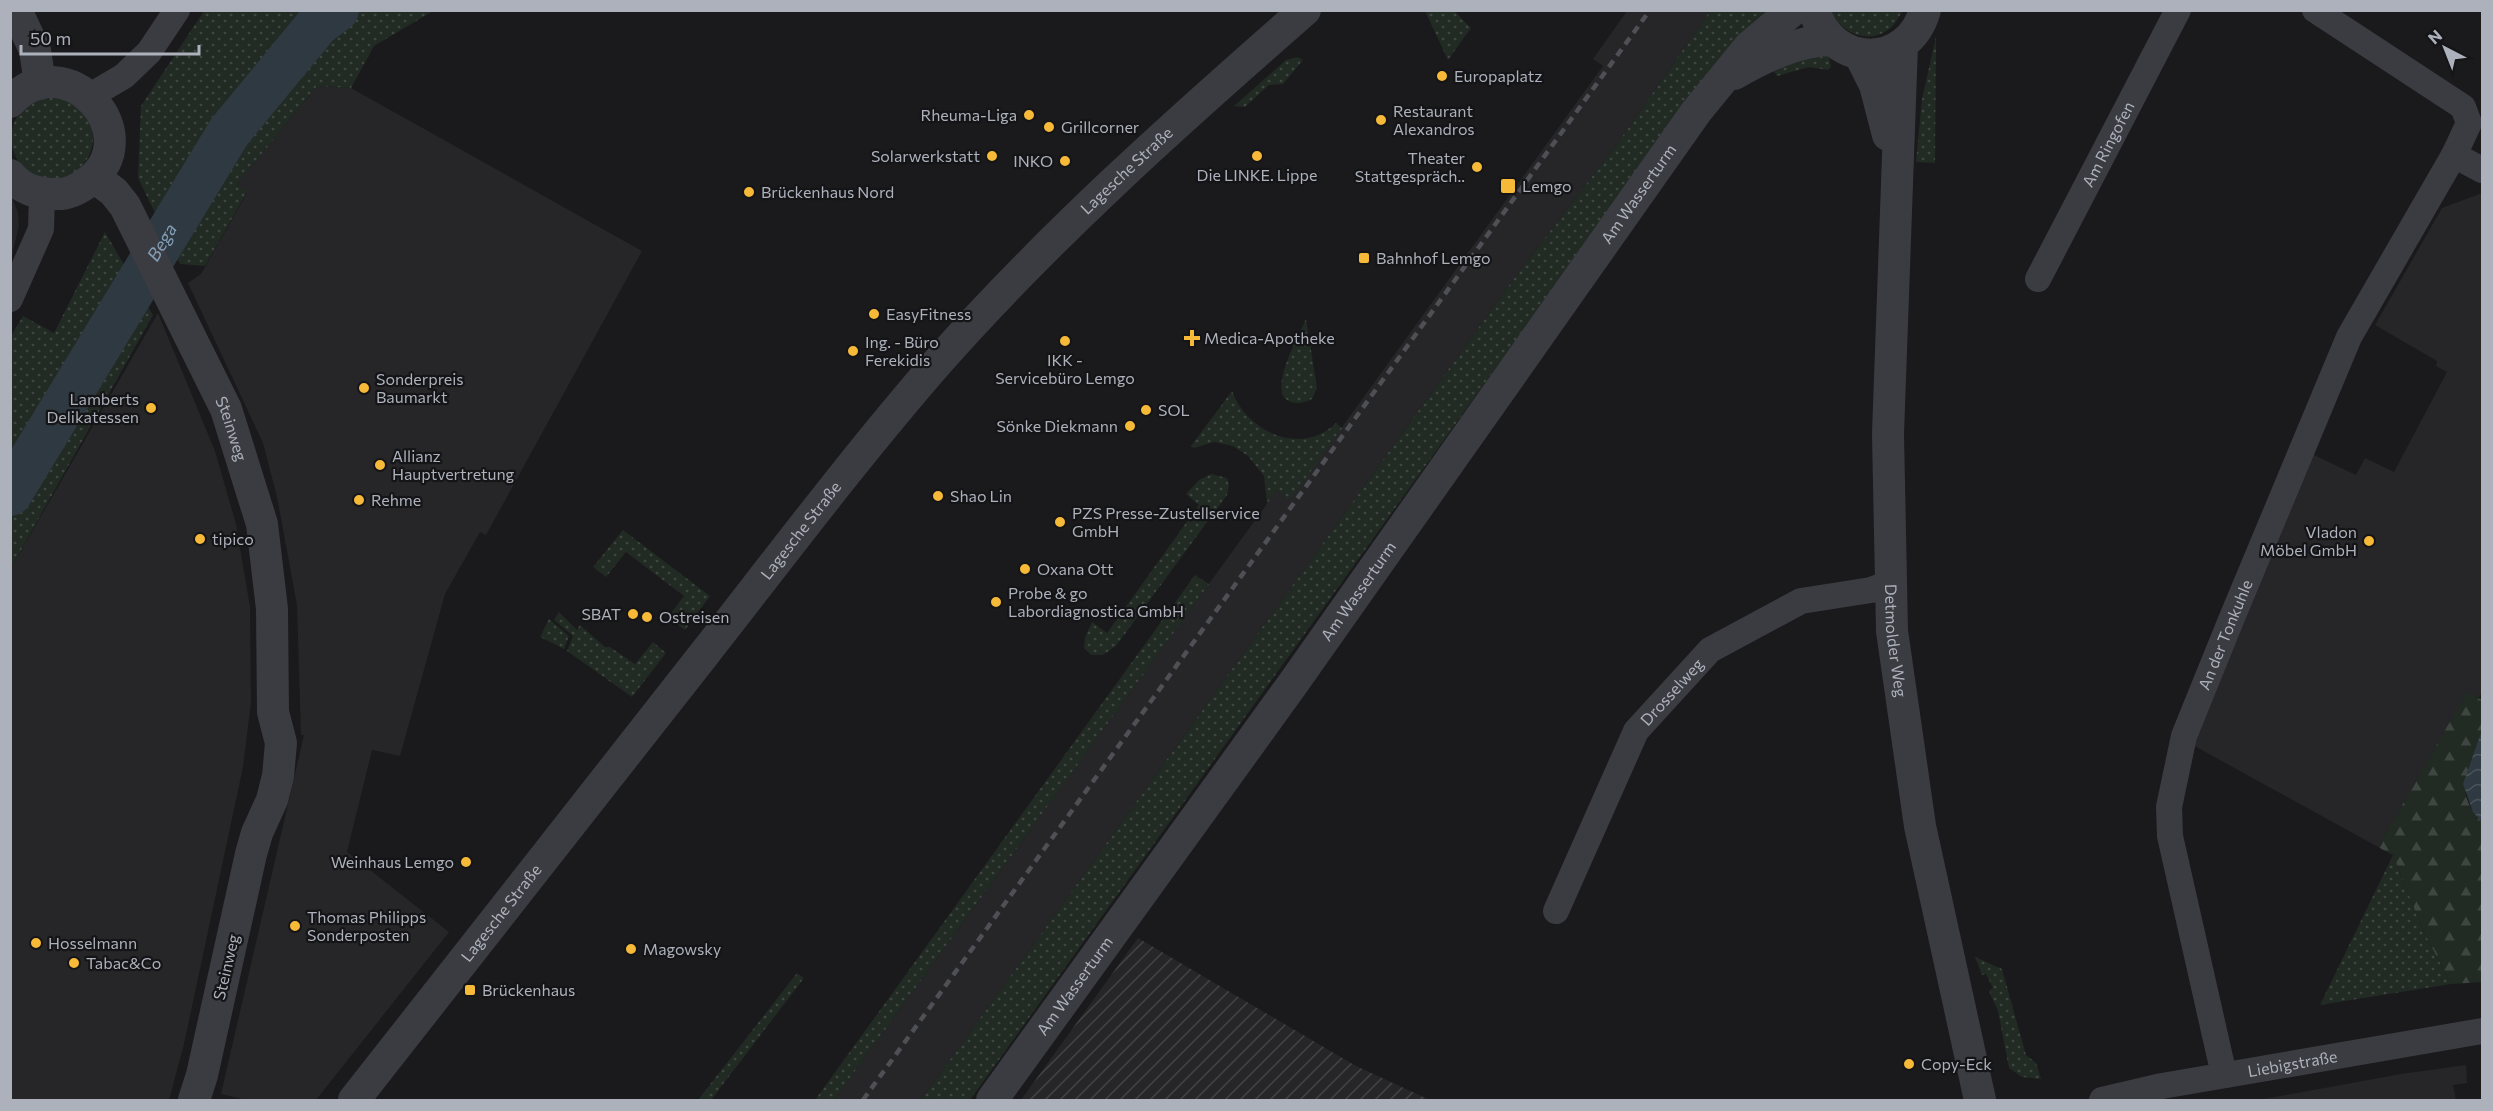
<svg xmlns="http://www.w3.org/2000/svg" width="2493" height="1111" font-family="Commissioner,sans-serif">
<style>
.built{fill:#262629}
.industrial{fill:url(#industrial-furrows)}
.grass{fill:url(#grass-dots)}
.forest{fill:url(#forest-firs)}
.water{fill:url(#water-waves)}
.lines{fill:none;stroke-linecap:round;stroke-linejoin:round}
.river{stroke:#2f3941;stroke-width:44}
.minor{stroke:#3b3c41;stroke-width:26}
.tertiary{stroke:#3b3c41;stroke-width:32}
.rail{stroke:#4e5056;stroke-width:4.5;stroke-dasharray:8 6;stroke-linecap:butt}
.poi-dot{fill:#f6b938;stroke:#151517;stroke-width:2}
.labels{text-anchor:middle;stroke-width:4.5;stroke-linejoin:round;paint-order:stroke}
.poi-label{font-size:16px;fill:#acb1bc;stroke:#151517;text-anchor:start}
.street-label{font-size:16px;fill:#acb1bc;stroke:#151517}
.water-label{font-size:18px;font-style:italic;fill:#839eb7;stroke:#151517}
</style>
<defs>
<pattern id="industrial-furrows" width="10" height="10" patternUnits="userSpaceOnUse" patternTransform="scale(1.5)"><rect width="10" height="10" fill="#262629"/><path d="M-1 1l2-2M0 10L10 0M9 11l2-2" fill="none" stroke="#434346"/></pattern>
<pattern id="grass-dots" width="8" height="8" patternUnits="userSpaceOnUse" patternTransform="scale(1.5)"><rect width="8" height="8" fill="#212a23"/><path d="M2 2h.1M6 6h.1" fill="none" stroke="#3f4641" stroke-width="1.8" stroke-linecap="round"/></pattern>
<pattern id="forest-firs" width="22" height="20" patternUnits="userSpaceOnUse" patternTransform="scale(1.5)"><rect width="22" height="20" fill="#212a23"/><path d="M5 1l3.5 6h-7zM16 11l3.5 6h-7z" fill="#3f4641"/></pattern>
<pattern id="water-waves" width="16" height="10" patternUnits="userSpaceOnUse" patternTransform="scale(1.5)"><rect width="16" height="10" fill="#2f3941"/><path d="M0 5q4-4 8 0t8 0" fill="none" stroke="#4a535a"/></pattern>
</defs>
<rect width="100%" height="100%" fill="#1a1a1c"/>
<path class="built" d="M 1627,11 L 1710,11 L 1617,144 L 1515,277 L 921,1100 L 834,1100 L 1277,490 L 1290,499 L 1603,66 L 1593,59 Z
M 317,86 L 351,88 L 642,251 L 486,535 L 480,532 L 445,594 L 400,756 L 372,750 L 347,852 L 449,932 L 316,1100 L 247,1100 L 221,1094 L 304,735 L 301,735 L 297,605 L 277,497 L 263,443 L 188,283 L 201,274 L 247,193 L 237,184 Z
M 2482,193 L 2482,692 L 2479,698 L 2467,693 L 2378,847 L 2180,738 L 2295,446 L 2356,475 L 2365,458 L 2394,472 L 2447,372 L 2436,366 L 2437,361 L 2375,325 L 2442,208 Z
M 11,194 L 18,213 L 19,226 L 11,259 Z
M 158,313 L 215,451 L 236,524 L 250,607 L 251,702 L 243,767 L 184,1044 L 169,1100 L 11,1100 L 11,568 Z
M 2466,1065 L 2467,1083 L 2453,1085 L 2456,1100 L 2258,1100 L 2401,1074 Z"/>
<path class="industrial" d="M 1138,938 L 1356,1066 L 1430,1100 L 1021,1100 Z"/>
<path class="grass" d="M 204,11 L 433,11 L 374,46 L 351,88 L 317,86 L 237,184 L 247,192 L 205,266 L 180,264 L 138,178 L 141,106 Z
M 1425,11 L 1454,11 L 1471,28 L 1448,60 Z
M 1710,11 L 1778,11 L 1602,220 L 970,1100 L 921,1100 L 1515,277 L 1617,144 Z
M 1830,11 L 1902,11 C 1887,47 1847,43 1830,11 Z
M 1936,37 L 1935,163 L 1916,162 L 1922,99 Z
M 1828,52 L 1831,67 L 1828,70 L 1809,67 L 1777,76 L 1769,64 Z
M 1298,57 L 1303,60 L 1283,84 L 1269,85 L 1245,107 L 1234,106 L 1286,60 Z
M11 138a41 41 0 1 1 82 0a41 41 0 1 1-82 0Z
M 105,232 L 153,315 L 11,568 L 11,336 L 23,316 L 54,333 Z
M 1306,319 L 1317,388 L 1312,399 C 1303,403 1298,405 1289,401 C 1267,391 1299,336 1306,319 Z
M 1232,391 C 1247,432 1301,457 1336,423 L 1342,428 L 1290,500 L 1277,490 L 1267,504 L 1264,476 L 1248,456 L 1233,446 L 1214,442 L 1194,448 L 1191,446 Z
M 1211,474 L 1227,478 L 1229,485 L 1227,495 L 1116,646 L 1103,655 L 1091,655 L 1084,648 L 1085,637 L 1092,622 L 1107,633 L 1199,505 L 1186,494 L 1199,480 Z
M 623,530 L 710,596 L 685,630 L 668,617 L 684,596 L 626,552 L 606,577 L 593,567 Z
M 1195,575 L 1209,584 L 834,1100 L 815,1100 Z
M 559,612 L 577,630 L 580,625 L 605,647 L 610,647 L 635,664 L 653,642 L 666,653 L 632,697 L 567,651 L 573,636 L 554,620 Z
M 549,619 L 569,636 L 564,649 L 540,637 Z
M 2393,855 L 2422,928 L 2451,984 L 2320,1005 Z
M 1975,957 L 2002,969 L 2026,1055 L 2036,1063 L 2041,1079 L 2022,1077 L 2009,1068 L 1998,1011 L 1989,991 L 1993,988 L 1986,974 L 1982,975 Z
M 797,973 L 804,978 L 711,1100 L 698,1100 Z"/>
<path class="forest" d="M 2467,692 L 2482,700 C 2482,710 2484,723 2482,732 C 2471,770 2450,788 2482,822 L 2482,982 L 2451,984 L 2422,928 L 2393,855 L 2378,847 Z"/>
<path class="water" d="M 2482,730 L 2482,822 L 2473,812 L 2463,784 Z"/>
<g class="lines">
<path class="river" id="s1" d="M 10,494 L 229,132 L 317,25 L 337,10"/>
<g class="minor">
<path d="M 2315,10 L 2463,107 L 2469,123 L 2454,155"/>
<path d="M 90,96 L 124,76 L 149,52 L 177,10"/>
<path id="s2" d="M 2038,279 L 2178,10"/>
<path d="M 10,299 L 41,229 L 42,194"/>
<path id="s3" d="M 1556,911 L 1636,731 L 1710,650 L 1801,601 L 1871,590 L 1890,583"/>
<path id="s4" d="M 2224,1075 L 2170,836 L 2169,807 L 2184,736 L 2231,620 L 2349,337 L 2454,155 L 2482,170"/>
<path id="s5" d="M 2102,1100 L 2162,1086 L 2482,1031"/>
</g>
<g class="tertiary">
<path d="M 16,10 L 35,50 L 40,84"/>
<path d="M 1814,10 C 1832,69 1908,70 1925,10"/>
<path id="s6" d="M 1902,45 L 1888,434 L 1892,631 L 1920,826 L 1980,1100"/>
<path d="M 1860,55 L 1875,85 L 1888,135"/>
<path d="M 1734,74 C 1764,57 1796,41 1831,40"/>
<path d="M 10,102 C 66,41 149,135 89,181 C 79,189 68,195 55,194 C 38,194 21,189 10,175"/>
<path id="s7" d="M 94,177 L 114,192 L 125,206 L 226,409 L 262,524 L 272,609 L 273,712 L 281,743 L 278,776 L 272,800 L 257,833 L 251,854 L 202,1075 L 194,1100"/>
<path id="s8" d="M 354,1100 C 471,951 588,802 705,653 C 781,556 856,456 937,363 C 1050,235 1177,122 1305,10"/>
<path id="s9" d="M 992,1100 L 1292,685 L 1696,112 L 1749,47 L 1793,10"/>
</g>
<path class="rail" d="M 863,1100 L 1650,10"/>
</g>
<g class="poi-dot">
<circle cx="1442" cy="76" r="6"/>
<circle cx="1029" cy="115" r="6"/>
<circle cx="1381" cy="120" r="6"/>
<circle cx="1049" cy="127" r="6"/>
<circle cx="992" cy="156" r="6"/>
<circle cx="1257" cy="156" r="6"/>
<circle cx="1065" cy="161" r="6"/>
<circle cx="1477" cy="167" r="6"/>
<rect x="1500" y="178" width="16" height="16" rx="3"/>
<circle cx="749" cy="192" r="6"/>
<rect x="1358" y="252" width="12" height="12" rx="3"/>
<circle cx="874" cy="314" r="6"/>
<path d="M1189 329h6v6h6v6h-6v6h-6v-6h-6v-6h6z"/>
<circle cx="1065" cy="341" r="6"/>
<circle cx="853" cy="351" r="6"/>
<circle cx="364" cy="388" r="6"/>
<circle cx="151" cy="408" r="6"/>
<circle cx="1146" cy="410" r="6"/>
<circle cx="1130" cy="426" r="6"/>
<circle cx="380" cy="465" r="6"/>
<circle cx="938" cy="496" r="6"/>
<circle cx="359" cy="500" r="6"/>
<circle cx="1060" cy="522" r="6"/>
<circle cx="200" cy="539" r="6"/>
<circle cx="2369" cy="541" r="6"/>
<circle cx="1025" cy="569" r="6"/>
<circle cx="996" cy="602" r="6"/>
<circle cx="633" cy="614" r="6"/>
<circle cx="647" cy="617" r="6"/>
<circle cx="466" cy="862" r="6"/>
<circle cx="295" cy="926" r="6"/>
<circle cx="36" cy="943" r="6"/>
<circle cx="631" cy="949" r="6"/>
<circle cx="74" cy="963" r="6"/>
<rect x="464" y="984" width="12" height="12" rx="3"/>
<circle cx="1909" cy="1064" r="6"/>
</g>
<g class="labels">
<g class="poi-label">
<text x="1454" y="82">Europaplatz</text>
<text x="1393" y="117">Restaurant<tspan x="1393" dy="18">Alexandros</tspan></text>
<text x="1017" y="121" text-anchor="end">Rheuma-Liga</text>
<text x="1061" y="133">Grillcorner</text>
<text x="980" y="162" text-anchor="end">Solarwerkstatt</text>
<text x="1465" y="164" text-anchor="end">Theater<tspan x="1465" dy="18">Stattgespräch..</tspan></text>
<text x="1053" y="167" text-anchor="end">INKO</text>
<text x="1257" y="181" text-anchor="middle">Die LINKE. Lippe</text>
<text x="1522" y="192">Lemgo</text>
<text x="761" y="198">Brückenhaus Nord</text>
<text x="1376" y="264">Bahnhof Lemgo</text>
<text x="886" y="320">EasyFitness</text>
<text x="1204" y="344">Medica-Apotheke</text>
<text x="865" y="348">Ing. - Büro<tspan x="865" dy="18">Ferekidis</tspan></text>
<text x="1065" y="366" text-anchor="middle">IKK -<tspan x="1065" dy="18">Servicebüro Lemgo</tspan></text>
<text x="376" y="385">Sonderpreis<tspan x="376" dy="18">Baumarkt</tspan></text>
<text x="139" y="405" text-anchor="end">Lamberts<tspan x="139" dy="18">Delikatessen</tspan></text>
<text x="1158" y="416">SOL</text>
<text x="1118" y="432" text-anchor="end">Sönke Diekmann</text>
<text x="392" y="462">Allianz<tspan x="392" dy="18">Hauptvertretung</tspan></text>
<text x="950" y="502">Shao Lin</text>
<text x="371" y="506">Rehme</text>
<text x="1072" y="519">PZS Presse-Zustellservice<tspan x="1072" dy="18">GmbH</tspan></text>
<text x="2357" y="538" text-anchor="end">Vladon<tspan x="2357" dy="18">Möbel GmbH</tspan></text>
<text x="212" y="545">tipico</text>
<text x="1037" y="575">Oxana Ott</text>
<text x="1008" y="599">Probe &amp; go<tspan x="1008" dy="18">Labordiagnostica GmbH</tspan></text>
<text x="621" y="620" text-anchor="end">SBAT</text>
<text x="659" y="623">Ostreisen</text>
<text x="454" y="868" text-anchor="end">Weinhaus Lemgo</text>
<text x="307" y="923">Thomas Philipps<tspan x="307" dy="18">Sonderposten</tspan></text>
<text x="48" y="949">Hosselmann</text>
<text x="643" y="955">Magowsky</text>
<text x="86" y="969">Tabac&amp;Co</text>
<text x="482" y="996">Brückenhaus</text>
<text x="1921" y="1070">Copy-Eck</text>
</g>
<g class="street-label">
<text dy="6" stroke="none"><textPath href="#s2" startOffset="152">Am Ringofen</textPath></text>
<text dy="6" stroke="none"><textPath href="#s8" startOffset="1210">Lagesche Straße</textPath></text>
<text dy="6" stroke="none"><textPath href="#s9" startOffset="1113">Am Wasserturm</textPath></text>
<text dy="6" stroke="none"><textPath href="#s7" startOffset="290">Steinweg</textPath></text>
<text dy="6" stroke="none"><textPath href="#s8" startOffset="724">Lagesche Straße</textPath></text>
<text dy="6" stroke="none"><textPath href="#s9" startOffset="627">Am Wasserturm</textPath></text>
<text dy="6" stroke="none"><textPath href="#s4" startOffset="456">An der Tonkuhle</textPath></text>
<text dy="6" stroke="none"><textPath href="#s6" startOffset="596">Detmolder Weg</textPath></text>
<text dy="6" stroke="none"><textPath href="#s3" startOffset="250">Drosselweg</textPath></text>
<text dy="6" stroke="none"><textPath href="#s8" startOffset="238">Lagesche Straße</textPath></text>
<text transform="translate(226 967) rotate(-77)" y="6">Steinweg</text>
<text dy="6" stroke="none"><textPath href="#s9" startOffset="141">Am Wasserturm</textPath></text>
<text dy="6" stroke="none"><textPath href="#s5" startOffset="194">Liebigstraße</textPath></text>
</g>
<g class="water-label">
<text dy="6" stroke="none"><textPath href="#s1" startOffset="294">Bega</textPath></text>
</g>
</g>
<rect width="2493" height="1111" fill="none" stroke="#acb1bc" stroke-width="24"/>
<g transform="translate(2445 48) rotate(318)" stroke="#151517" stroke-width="4.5" paint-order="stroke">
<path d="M0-4.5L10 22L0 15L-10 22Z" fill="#acb1bc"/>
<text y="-9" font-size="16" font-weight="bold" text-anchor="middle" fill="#acb1bc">N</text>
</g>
<path d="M21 45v9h178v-9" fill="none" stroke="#acb1bc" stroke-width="3"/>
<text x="30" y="45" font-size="18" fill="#acb1bc" stroke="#151517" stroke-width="4.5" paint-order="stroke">50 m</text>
</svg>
